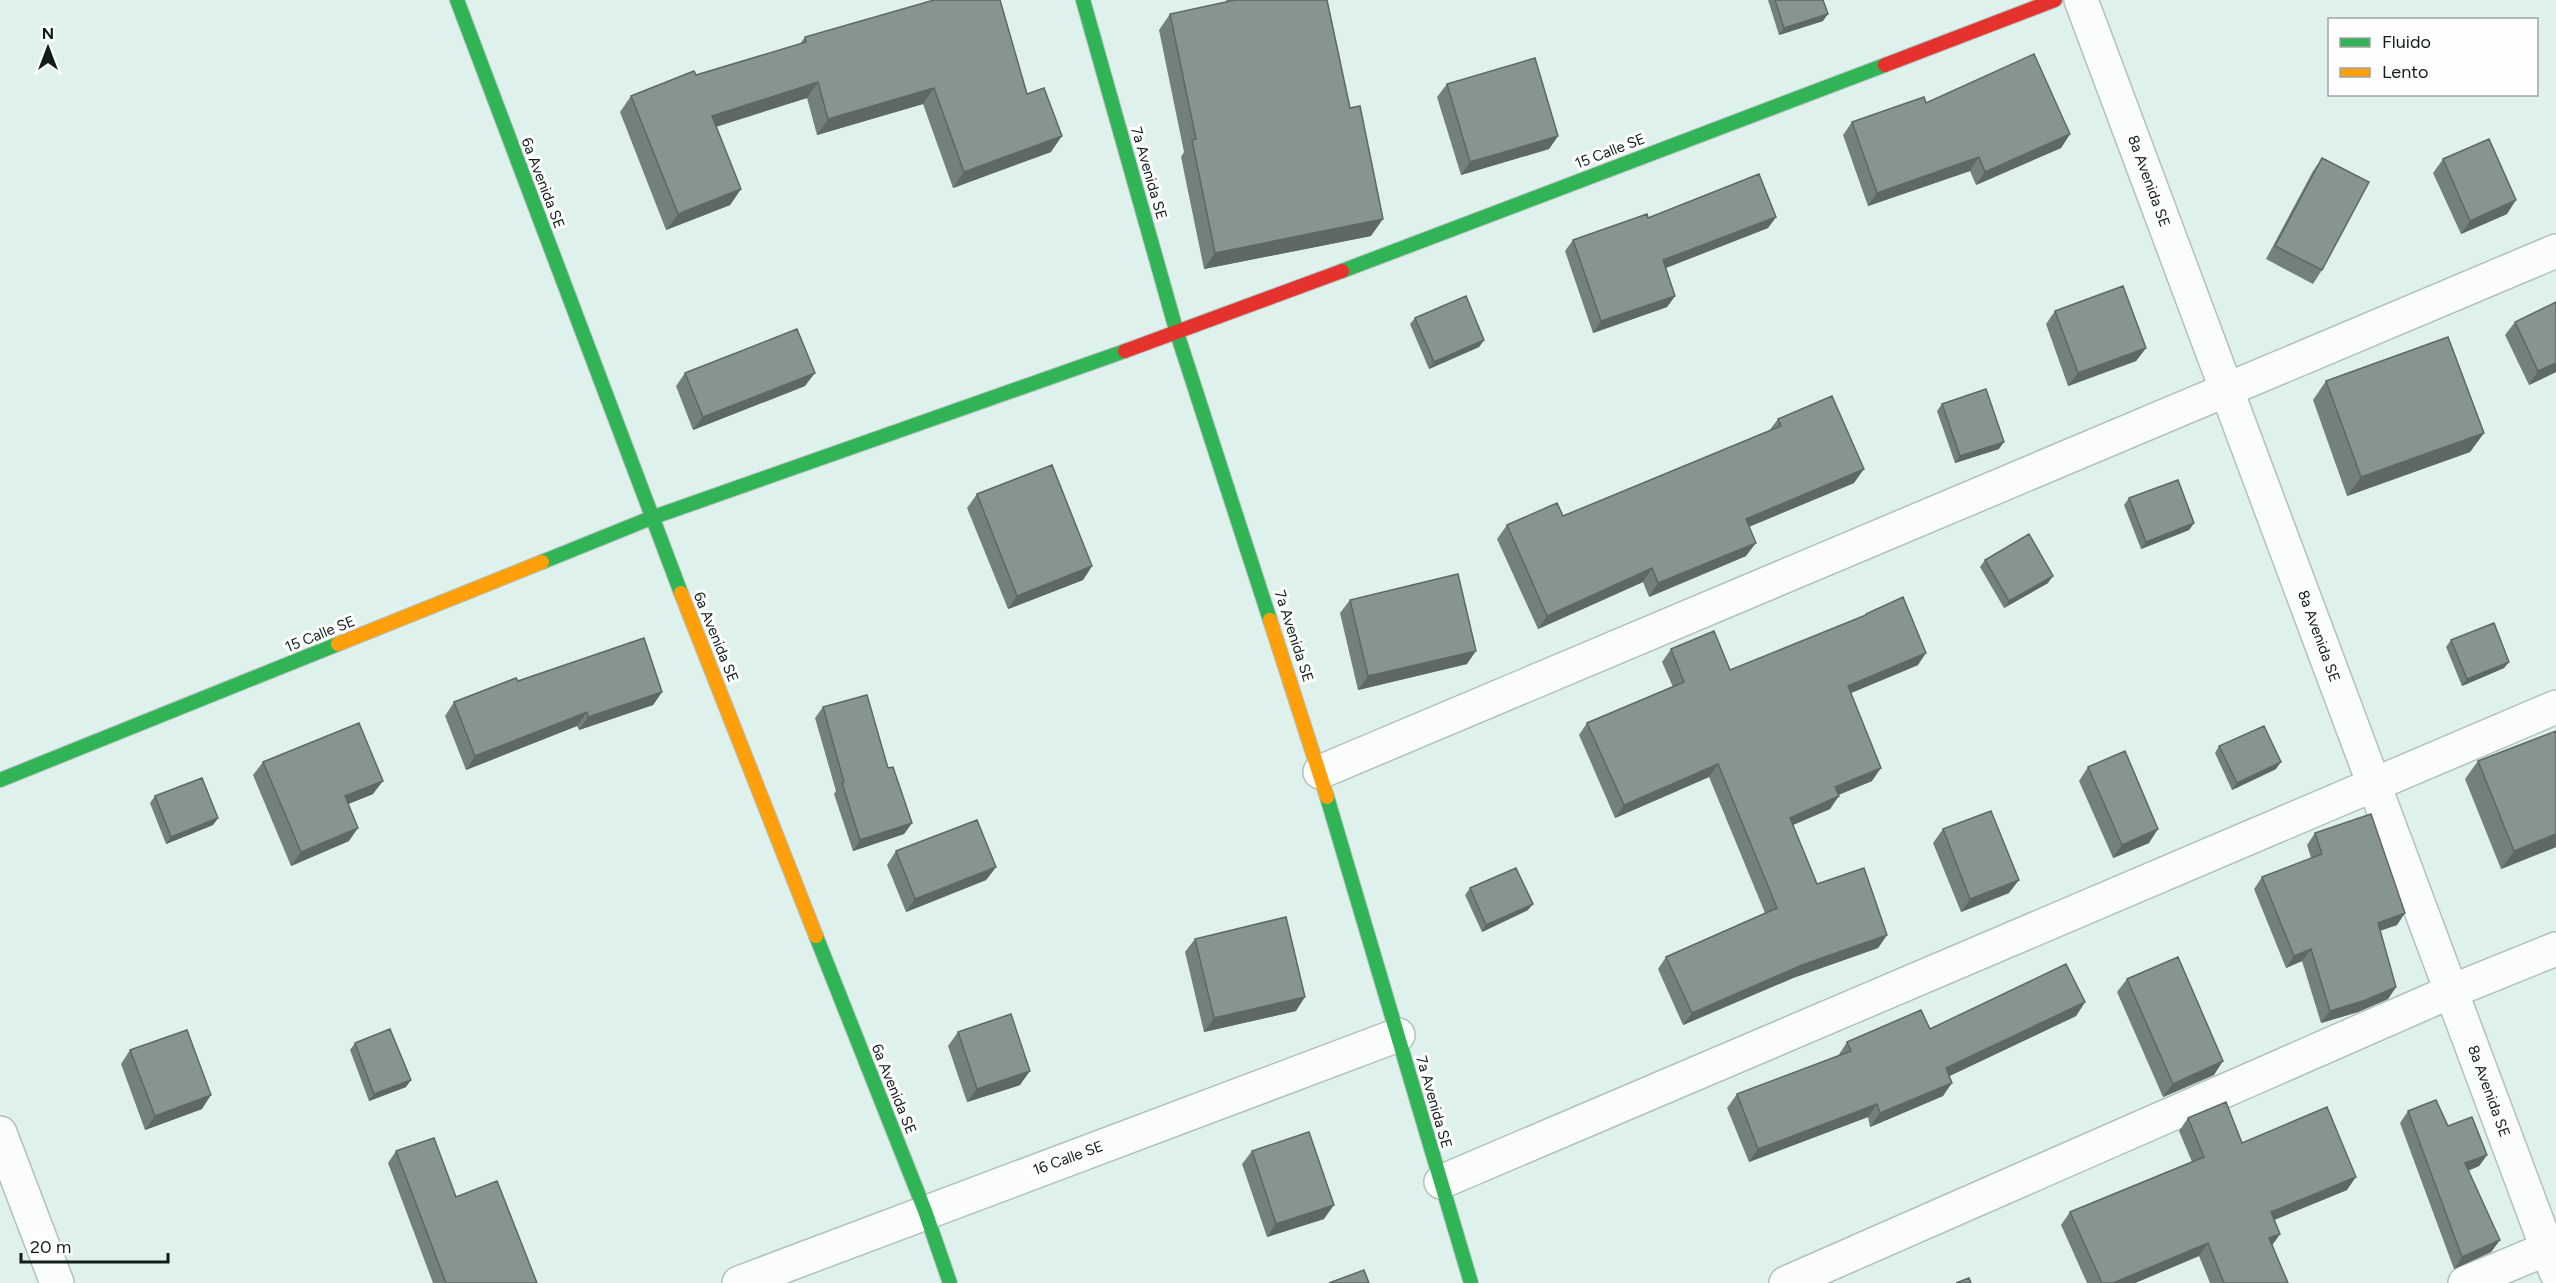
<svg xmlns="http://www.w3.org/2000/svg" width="2556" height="1283" font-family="Figtree,sans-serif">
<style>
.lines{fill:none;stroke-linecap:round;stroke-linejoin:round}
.street-casing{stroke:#b2c1bd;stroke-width:36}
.fast-casing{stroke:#b2c1bd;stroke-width:16}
.slow-casing{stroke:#b2c1bd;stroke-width:16}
.jam-casing{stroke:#b2c1bd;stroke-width:16}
.street{stroke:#fafdfc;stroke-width:33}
.fast{stroke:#30b455;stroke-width:14}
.slow{stroke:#ff9f0a;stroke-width:14}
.jam{stroke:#e5322d;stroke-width:14}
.wall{fill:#73807d}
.shaded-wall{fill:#5e6866}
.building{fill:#869591;stroke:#5e6866;stroke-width:1.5}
.labels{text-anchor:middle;stroke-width:6;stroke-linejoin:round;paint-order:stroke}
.street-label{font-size:15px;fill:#111d1a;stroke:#fefefe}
</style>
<rect width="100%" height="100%" fill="#dff1ec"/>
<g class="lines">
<g class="street-casing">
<path id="street" d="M 2081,0 L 2556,1272
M 1320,772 L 2556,251
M 0,1133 L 57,1283
M 1441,1182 L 2556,707
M 739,1283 L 1398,1035
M 1786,1283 L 2452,991 L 2556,949
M 2465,1283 L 2556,1245"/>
</g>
<g class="fast-casing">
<path id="fast" d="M 457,0 L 681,593
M 1083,0 L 1177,333 L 1270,620
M 1342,271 L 1885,65
M 542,562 L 651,518 L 1125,351
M 0,780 L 338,644
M 1327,797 L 1471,1283
M 816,936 L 925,1211 L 950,1283"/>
</g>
<g class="slow-casing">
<path id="slow" d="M 681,593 L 816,936
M 1270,620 L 1327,797
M 338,644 L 542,562"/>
</g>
<g class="jam-casing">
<path id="jam" d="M 1885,65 L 2055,0
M 1125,351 L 1342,271"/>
</g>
<use href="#street" class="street"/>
<use href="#fast" class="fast"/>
<use href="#slow" class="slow"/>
<use href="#jam" class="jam"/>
</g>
<path class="wall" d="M 1226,0 L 1327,0 L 1371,236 L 1204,269 L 1181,157 L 1184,152 L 1159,30 L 1170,14 L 1227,2 Z
M 1768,0 L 1823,0 L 1823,21 L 1779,35 Z
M 805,37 L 1027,94 L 1051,152 L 953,188 L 923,104 L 817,135 L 807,98 L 716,127 L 741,189 L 730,205 L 666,230 L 620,112 L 631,96 L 696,75 L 800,44 Z
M 1447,84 L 1558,136 L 1549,149 L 1461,175 L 1437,97 Z
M 1926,103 L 2070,134 L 2061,148 L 1976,185 L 1970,171 L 1868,206 L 1843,135 L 1852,122 Z
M 2322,158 L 2322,270 L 2313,284 L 2266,259 L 2313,171 Z
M 2443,159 L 2507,214 L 2461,234 L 2433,173 Z
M 1776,217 L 1768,228 L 1666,268 L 1675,296 L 1667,307 L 1593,333 L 1565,251 L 1573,240 L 1648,218 Z
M 2055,311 L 2146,348 L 2136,361 L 2068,386 L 2046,324 Z
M 1415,318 L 1484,340 L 1479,347 L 1429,369 L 1410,324 Z
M 2515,322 L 2556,372 L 2529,385 L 2505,335 Z
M 685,373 L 805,386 L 693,430 L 676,386 Z
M 2326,381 L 2484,433 L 2470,452 L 2347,496 L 2313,400 Z
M 1942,404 L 1999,449 L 1955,463 L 1937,411 Z
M 1778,419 L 1854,483 L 1749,527 L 1746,556 L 1649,597 L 1643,582 L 1538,629 L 1497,539 L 1507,525 L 1563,516 L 1769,431 Z
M 977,494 L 1092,566 L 1083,580 L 1008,609 L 967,508 Z
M 2129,498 L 2194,523 L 2189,530 L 2141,549 L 2124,505 Z
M 1985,560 L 2048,583 L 2004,608 L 1980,567 Z
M 1350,600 L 1467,664 L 1358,690 L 1340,613 Z
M 1866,614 L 1918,665 L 1851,693 L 1872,781 L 1838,795 L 1830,809 L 1793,825 L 1817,884 L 1887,935 L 1878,948 L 1793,978 L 1683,1025 L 1658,969 L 1666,957 L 1765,913 L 1709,777 L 1615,818 L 1579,735 L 1587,723 L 1673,687 L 1662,662 L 1671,649 L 1730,670 L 1863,617 Z
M 2451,640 L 2509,662 L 2504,668 L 2462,686 L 2446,647 Z
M 518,681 L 662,692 L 653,705 L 579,730 L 577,726 L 466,770 L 445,716 L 454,702 Z
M 823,707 L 888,768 L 912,823 L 904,834 L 853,851 L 834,794 L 836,791 L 815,718 Z
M 2219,746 L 2276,769 L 2232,790 L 2215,753 Z
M 2478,761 L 2556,847 L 2501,869 L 2465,779 Z
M 263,762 L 373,794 L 348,804 L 349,841 L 291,866 L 253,775 Z
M 2088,767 L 2149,843 L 2113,858 L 2079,781 Z
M 155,796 L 218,818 L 213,825 L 166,844 L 150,803 Z
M 1943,829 L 2009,893 L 1961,912 L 1933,843 Z
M 2315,833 L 2397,925 L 2380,931 L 2396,987 L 2388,999 L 2358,1012 L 2321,1023 L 2302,961 L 2286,968 L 2254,889 L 2262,877 L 2311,858 L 2307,845 Z
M 896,851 L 996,867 L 986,880 L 906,912 L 887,865 Z
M 1470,888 L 1528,910 L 1482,932 L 1465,895 Z
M 1195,939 L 1296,1011 L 1204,1032 L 1185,952 Z
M 2127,979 L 2214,1075 L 2163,1097 L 2117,992 Z
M 2085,1002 L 2076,1016 L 1949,1076 L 1943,1096 L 1870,1127 L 1868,1117 L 1749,1162 L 1727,1108 L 1737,1094 L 1838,1056 L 1847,1042 L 1930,1029 Z
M 958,1032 L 1020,1085 L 967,1102 L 948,1046 Z
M 355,1043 L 406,1087 L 369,1101 L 350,1050 Z
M 130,1050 L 202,1109 L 145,1130 L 121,1064 Z
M 2408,1111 L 2448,1126 L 2487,1155 L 2479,1166 L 2468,1171 L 2500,1240 L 2491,1252 L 2454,1269 L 2400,1123 Z
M 2188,1118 L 2347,1190 L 2274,1220 L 2280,1234 L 2272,1245 L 2288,1283 L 2210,1283 L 2199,1256 L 2135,1283 L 2087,1283 L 2061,1225 L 2070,1212 L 2192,1162 L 2179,1131 Z
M 396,1151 L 537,1283 L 433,1283 L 388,1163 Z
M 1252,1151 L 1324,1219 L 1267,1237 L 1242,1164 Z"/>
<path class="shaded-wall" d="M 1828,14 L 1823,21 L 1779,35 L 1784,28 Z
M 818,82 L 807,98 L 701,131 L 712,116 Z
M 934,88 L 923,104 L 817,135 L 828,119 Z
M 2070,134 L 2061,148 L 1976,185 L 1985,172 Z
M 1062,136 L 1051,152 L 953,188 L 964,172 Z
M 1558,136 L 1549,149 L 1461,175 L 1470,162 Z
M 1979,157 L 1970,171 L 1868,206 L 1877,193 Z
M 741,189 L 730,205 L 666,230 L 678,214 Z
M 2516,200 L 2507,214 L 2461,234 L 2470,221 Z
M 1776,217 L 1768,228 L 1655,272 L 1663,260 Z
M 1383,219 L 1371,236 L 1204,269 L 1215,253 Z
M 1675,296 L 1667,307 L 1593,333 L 1601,321 Z
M 1484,340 L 1479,347 L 1429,369 L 1434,362 Z
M 2146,348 L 2136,361 L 2068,386 L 2078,373 Z
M 2556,363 L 2556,372 L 2529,385 L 2538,371 Z
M 815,373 L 805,386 L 693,430 L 703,417 Z
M 2484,433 L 2470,452 L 2347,496 L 2361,477 Z
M 2004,442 L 1999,449 L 1955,463 L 1960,456 Z
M 1864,469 L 1854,483 L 1736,532 L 1746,519 Z
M 2194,523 L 2189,530 L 2141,549 L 2146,542 Z
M 1756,543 L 1746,556 L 1649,597 L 1658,583 Z
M 1092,566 L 1083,580 L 1008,609 L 1017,596 Z
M 1652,568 L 1643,582 L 1538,629 L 1547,616 Z
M 2053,576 L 2048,583 L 2004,608 L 2009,601 Z
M 1476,651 L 1467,664 L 1358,690 L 1368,676 Z
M 1926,653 L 1918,665 L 1839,698 L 1848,686 Z
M 2509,662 L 2504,668 L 2462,686 L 2467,679 Z
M 662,692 L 653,705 L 579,730 L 588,717 Z
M 587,712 L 577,726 L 466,770 L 475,756 Z
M 2281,762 L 2276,769 L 2232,790 L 2237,783 Z
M 1718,764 L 1709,777 L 1615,818 L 1624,805 Z
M 1881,768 L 1872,781 L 1826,800 L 1835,787 Z
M 383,781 L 373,794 L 336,809 L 345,796 Z
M 1839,796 L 1830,809 L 1781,830 L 1790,818 Z
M 218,818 L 213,825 L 166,844 L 171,837 Z
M 912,823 L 904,834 L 853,851 L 860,840 Z
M 358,828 L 349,841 L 291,866 L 301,852 Z
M 2158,829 L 2149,843 L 2113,858 L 2122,845 Z
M 2556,834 L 2556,847 L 2501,869 L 2514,851 Z
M 996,867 L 986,880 L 906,912 L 915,899 Z
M 2019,880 L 2009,893 L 1961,912 L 1970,899 Z
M 1533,904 L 1528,910 L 1482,932 L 1486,925 Z
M 2405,913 L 2397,925 L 2369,934 L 2378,923 Z
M 1887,935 L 1878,948 L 1793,978 L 1683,1025 L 1692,1013 L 1802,965 Z
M 2311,949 L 2302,961 L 2286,968 L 2294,956 Z
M 2396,987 L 2388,999 L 2358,1012 L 2321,1023 L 2330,1011 Z
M 1305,997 L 1296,1011 L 1204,1032 L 1214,1018 Z
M 2085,1002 L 2076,1016 L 1937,1082 L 1946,1068 Z
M 2223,1061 L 2214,1075 L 2163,1097 L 2173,1084 Z
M 1030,1071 L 1020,1085 L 967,1102 L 977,1089 Z
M 411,1080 L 406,1087 L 369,1101 L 374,1094 Z
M 1952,1083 L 1943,1096 L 1870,1127 L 1880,1113 Z
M 211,1095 L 202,1109 L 145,1130 L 155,1116 Z
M 1877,1104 L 1868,1117 L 1749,1162 L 1758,1149 Z
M 2487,1155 L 2479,1166 L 2457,1175 L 2465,1163 Z
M 2356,1177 L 2347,1190 L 2262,1225 L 2271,1212 Z
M 1334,1205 L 1324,1219 L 1267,1237 L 1276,1224 Z
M 2280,1234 L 2271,1247 L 2269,1238 Z
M 2500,1240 L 2491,1252 L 2454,1269 L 2462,1257 Z
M 2208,1243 L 2199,1256 L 2135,1283 L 2113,1283 Z"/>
<path class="building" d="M 934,0 L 1000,0 L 1027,94 L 1044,88 L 1062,136 L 964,172 L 934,88 L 828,119 L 818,82 L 712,116 L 741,189 L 678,214 L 631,96 L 694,71 L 696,75 L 806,42 L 805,37 Z
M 1235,0 L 1327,0 L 1350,108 L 1360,106 L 1383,219 L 1215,253 L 1192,140 L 1196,139 L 1170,14 Z
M 1775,0 L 1823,0 L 1828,14 L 1784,28 Z
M 2034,54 L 2070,134 L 1985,172 L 1979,157 L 1877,193 L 1852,122 L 1924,97 L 1926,103 Z
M 1535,58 L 1558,136 L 1470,162 L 1447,84 Z
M 2489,139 L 2516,200 L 2470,221 L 2443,159 Z
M 2322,158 L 2369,182 L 2322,270 L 2275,246 Z
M 1759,174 L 1776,217 L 1663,260 L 1675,296 L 1601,321 L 1573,240 L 1647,214 L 1648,218 Z
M 2123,286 L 2146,348 L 2078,373 L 2055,311 Z
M 1466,296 L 1484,340 L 1434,362 L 1415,318 Z
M 2556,302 L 2556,363 L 2538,371 L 2515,322 Z
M 797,329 L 815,373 L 703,417 L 685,373 Z
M 2448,337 L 2484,433 L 2361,477 L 2326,381 Z
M 1986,389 L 2004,442 L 1960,456 L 1942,404 Z
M 1832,396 L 1864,469 L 1746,519 L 1756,543 L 1658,583 L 1652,568 L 1547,616 L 1507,525 L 1557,503 L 1563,516 L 1781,426 L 1778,419 Z
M 1052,465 L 1092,566 L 1017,596 L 977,494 Z
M 2178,480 L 2194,523 L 2146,542 L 2129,498 Z
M 2029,534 L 2053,576 L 2009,601 L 1985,560 Z
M 1458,574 L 1476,651 L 1368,676 L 1350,600 Z
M 1903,597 L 1926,653 L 1848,686 L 1881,768 L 1835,787 L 1839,796 L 1790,818 L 1817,884 L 1864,868 L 1887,935 L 1802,965 L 1692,1013 L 1666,957 L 1777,908 L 1718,764 L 1624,805 L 1587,723 L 1684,682 L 1671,649 L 1714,631 L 1730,670 L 1866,615 L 1866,614 Z
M 2494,623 L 2509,662 L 2467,679 L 2451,640 Z
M 644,638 L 662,692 L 588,717 L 587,712 L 475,756 L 454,702 L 516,678 L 518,681 Z
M 867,695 L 888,768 L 893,767 L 912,823 L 860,840 L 842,783 L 844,782 L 823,707 Z
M 359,723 L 383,781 L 345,796 L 358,828 L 301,852 L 263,762 Z
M 2264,726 L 2281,762 L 2237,783 L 2219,746 Z
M 2556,731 L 2556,834 L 2514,851 L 2478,761 Z
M 2125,751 L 2158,829 L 2122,845 L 2088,767 Z
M 202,778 L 218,818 L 171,837 L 155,796 Z
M 1991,811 L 2019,880 L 1970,899 L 1943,829 Z
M 2371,814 L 2405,913 L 2378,923 L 2396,987 L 2366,1000 L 2330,1011 L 2311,949 L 2294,956 L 2262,877 L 2322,854 L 2315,833 Z
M 977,820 L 996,867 L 915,899 L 896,851 Z
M 1516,868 L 1533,904 L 1486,925 L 1470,888 Z
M 1286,917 L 1305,997 L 1214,1018 L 1195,939 Z
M 2178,957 L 2223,1061 L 2173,1084 L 2127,979 Z
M 2066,964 L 2085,1002 L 1946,1068 L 1952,1083 L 1880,1113 L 1877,1104 L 1758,1149 L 1737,1094 L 1851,1051 L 1847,1042 L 1921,1010 L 1930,1029 Z
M 1011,1014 L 1030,1071 L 977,1089 L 958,1032 Z
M 390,1029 L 411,1080 L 374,1094 L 355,1043 Z
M 187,1030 L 211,1095 L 155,1116 L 130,1050 Z
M 2436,1100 L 2448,1126 L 2472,1117 L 2487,1155 L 2465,1163 L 2500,1240 L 2462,1257 L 2408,1111 Z
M 2226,1102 L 2242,1143 L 2327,1107 L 2356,1177 L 2271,1212 L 2280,1234 L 2269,1238 L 2288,1283 L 2224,1283 L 2208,1243 L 2113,1283 L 2102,1283 L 2070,1212 L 2204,1157 L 2188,1118 Z
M 1309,1132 L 1334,1205 L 1276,1224 L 1252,1151 Z
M 434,1138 L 456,1197 L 497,1181 L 537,1283 L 446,1283 L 396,1151 Z
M 1364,1270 L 1369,1283 L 1329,1283 Z
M 1969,1278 L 1971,1283 L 1956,1283 Z"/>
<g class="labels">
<g class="street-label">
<text transform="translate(1610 151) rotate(-21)" y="5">15 Calle SE</text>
<text transform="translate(1149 173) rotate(74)" y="5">7a Avenida SE</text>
<text transform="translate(2149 181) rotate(70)" y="5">8a Avenida SE</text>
<text transform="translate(543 183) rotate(69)" y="5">6a Avenida SE</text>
<text transform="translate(320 634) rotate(-22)" y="5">15 Calle SE</text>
<text transform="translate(1294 636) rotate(72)" y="5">7a Avenida SE</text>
<text transform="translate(2319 636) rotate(70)" y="5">8a Avenida SE</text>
<text transform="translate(716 637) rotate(68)" y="5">6a Avenida SE</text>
<text transform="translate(894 1089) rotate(68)" y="5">6a Avenida SE</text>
<text transform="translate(2489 1091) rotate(70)" y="5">8a Avenida SE</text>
<text transform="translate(1434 1102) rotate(74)" y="5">7a Avenida SE</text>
<text transform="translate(1068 1158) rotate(-20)" y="5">16 Calle SE</text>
</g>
</g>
<rect x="2328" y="18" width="210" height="78" fill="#fefefe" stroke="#9fa4a3" stroke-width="1.5"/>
<rect x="2340" y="38" width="30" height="9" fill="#30b455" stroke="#9fa4a3" stroke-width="1.5"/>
<text x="2382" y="48" font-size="18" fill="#111d1a">Fluido</text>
<rect x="2340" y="68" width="30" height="9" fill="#ff9f0a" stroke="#9fa4a3" stroke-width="1.5"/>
<text x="2382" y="78" font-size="18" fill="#111d1a">Lento</text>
<g transform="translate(48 48)" stroke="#fefefe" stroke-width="4.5" paint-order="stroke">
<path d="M0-4.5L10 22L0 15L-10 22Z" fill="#111d1a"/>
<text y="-9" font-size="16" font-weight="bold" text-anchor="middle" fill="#111d1a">N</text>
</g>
<path d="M21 1253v9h147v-9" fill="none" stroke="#111d1a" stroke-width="3"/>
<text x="30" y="1253" font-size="18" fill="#111d1a" stroke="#fefefe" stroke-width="4.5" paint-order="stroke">20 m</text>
</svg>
